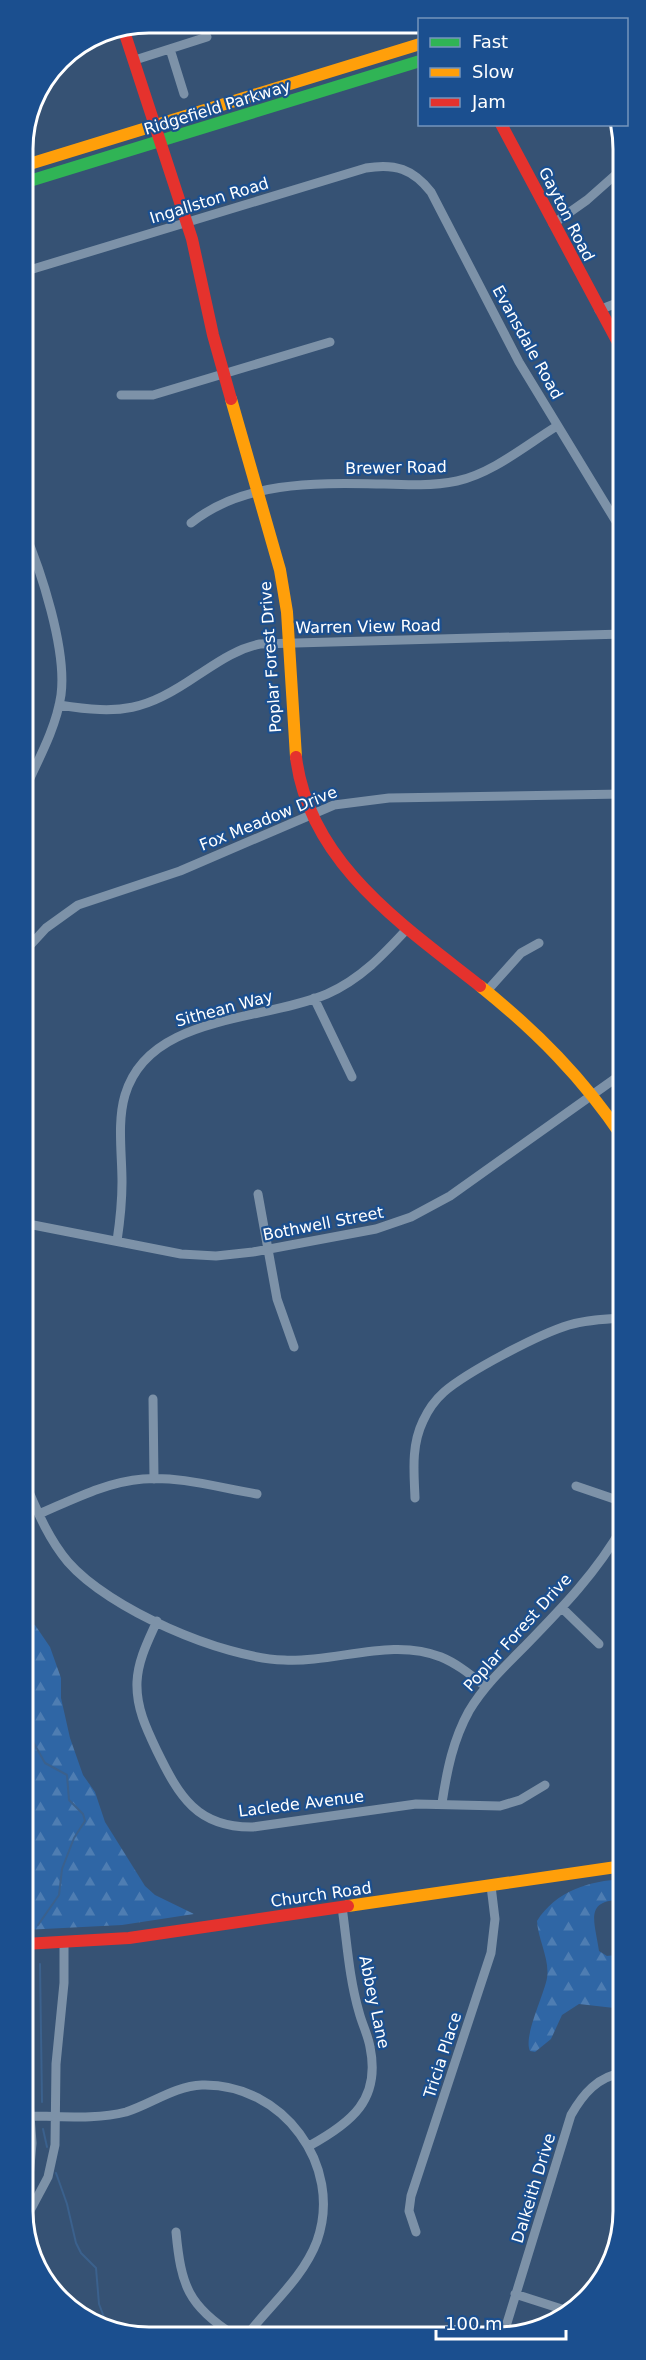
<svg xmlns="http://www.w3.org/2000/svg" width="646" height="2360" font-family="'DejaVu Sans',sans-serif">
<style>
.forest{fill:url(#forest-firs)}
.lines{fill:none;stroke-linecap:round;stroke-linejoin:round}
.stream{stroke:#3b618d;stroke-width:2}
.street{stroke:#7d92a8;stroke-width:9}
.fast{stroke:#30b455;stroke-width:12}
.slow{stroke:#ff9f0a;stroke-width:12}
.jam{stroke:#e5322d;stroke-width:12}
.labels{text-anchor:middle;stroke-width:4.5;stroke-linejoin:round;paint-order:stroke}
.street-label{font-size:16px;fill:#fff;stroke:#1b4f8f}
.rim{fill:none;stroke:#fff;stroke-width:3}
</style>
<defs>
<pattern id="forest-firs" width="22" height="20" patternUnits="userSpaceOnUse" patternTransform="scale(1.5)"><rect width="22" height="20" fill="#2f66a5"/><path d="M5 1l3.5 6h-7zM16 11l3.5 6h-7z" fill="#4e7db2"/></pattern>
</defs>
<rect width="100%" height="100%" fill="#365274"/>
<path class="forest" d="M 23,1619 L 35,1625 L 50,1647 L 61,1678 L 61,1698 L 70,1738 L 83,1775 L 95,1792 L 105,1822 L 145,1886 L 155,1895 L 194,1914 L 122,1925 L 24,1930 L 23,1871 L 30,1817 L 23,1782 Z
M 623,1879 L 623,1900 C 583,1899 595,1922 599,1951 L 607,1956 L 623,1954 L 623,2009 L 579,2004 L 562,2015 L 551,2039 L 535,2052 L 530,2051 C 523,2037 544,1995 547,1978 C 550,1959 538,1940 537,1921 C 556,1891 589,1881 623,1879 Z"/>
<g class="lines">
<path class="stream" d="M 23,1724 L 45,1763 L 67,1775 L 69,1800 L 83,1814 L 85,1821 L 74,1838 L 62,1869 L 59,1895 L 38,1925
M 40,1964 L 42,2102
M 43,2129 L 47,2147
M 56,2173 L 67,2204 L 76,2243 L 81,2253 L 96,2268 L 99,2304 L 107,2325"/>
<path class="street" d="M 170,49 L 184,94
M 135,60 L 207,37
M 553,224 L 587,200 L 622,169
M 23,272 L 366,168 C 395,163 413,169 431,192 L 519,362 L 623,533
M 599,310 L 622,301
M 121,395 L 153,395 L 330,342
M 191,523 C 245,480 319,483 384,484 C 408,485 433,486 457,481 C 493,473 526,445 557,426
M 23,529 C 41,570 67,650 61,695 C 56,729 37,762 23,793
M 59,705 C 122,715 145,711 198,675 C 218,662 236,649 260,644 L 623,634
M 23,932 L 33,941
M 23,953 L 46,928 L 78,905 L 180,871 L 334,805 L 389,798 L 623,794
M 486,992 L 521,953 L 539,943
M 314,998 L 352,1077
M 258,1194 L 277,1299 L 294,1347
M 23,1223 L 181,1254 L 216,1256 L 253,1252 L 376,1229 L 411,1217 L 450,1196 L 623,1073
M 117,1241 C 120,1221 122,1202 122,1182 C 122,1154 117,1122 125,1095 C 149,1014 261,1022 327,994 C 361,979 384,954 408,928
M 153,1399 L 154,1479
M 23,1478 C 36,1508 47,1537 68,1562 C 109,1609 222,1658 284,1660 C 335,1663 392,1637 441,1657 C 458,1664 472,1676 486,1687
M 576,1486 L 623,1502
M 415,1498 C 414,1472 411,1446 423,1421 C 428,1410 435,1400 444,1392 C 467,1372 539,1334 569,1325 C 586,1320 604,1319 623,1318
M 39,1514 C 72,1500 106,1482 143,1479 C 181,1476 220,1488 257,1494
M 562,1608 L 599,1644
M 157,1621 C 148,1641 138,1660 137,1682 C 136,1707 146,1728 157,1751 C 179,1796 197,1828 253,1827 L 416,1804 L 500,1806 L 520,1800 L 545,1785
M 442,1803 C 447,1770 453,1740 469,1711 C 484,1686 505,1666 525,1646 C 562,1608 597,1572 623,1526
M 24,2030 L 32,2143 L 26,2213
M 31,2116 C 61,2116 96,2120 126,2112 C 151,2104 175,2086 202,2085 C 282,2083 344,2165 317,2241 C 303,2278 271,2304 247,2335
M 309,2146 C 351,2123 381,2100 370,2047 C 368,2035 362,2024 359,2012 C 349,1978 347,1942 342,1907
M 24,2222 L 48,2177 L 55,2145 L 56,2064 L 64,1983 L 64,1943
M 176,2232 C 181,2285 188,2306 234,2335
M 416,2232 L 409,2211 L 411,2196 L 491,1953 L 495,1919 L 491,1886
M 515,2294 L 571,2312
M 503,2336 L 571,2115 C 583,2094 598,2076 623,2073"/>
<path class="fast" d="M 23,183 L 420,61"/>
<path class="slow" d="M 23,166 L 420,44
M 231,399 L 280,570 L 287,612 L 296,757
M 480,986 C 536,1031 583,1078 623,1138
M 348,1906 L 623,1866"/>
<path class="jam" d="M 123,28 L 192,239 L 213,335 L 231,399
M 501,124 L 622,350
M 296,757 C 309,863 403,925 480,986
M 24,1944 L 129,1938 L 348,1906"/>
</g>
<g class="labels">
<g class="street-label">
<text transform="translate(217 107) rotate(-17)" y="6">Ridgefield Parkway</text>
<text transform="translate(209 200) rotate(-17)" y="6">Ingallston Road</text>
<text transform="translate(567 214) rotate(63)" y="6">Gayton Road</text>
<text transform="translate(528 342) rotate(61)" y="6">Evansdale Road</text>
<text transform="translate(396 467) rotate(-1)" y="6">Brewer Road</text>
<text transform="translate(368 626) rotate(-1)" y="6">Warren View Road</text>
<text transform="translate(270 657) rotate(-94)" y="6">Poplar Forest Drive</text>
<text transform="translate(268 818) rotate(-22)" y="6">Fox Meadow Drive</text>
<text transform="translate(224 1008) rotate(-15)" y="6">Sithean Way</text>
<text transform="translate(323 1223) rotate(-11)" y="6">Bothwell Street</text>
<text transform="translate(517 1632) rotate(-48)" y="6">Poplar Forest Drive</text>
<text transform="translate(301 1803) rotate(-7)" y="6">Laclede Avenue</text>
<text transform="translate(321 1894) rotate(-8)" y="6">Church Road</text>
<text transform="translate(375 2002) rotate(78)" y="6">Abbey Lane</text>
<text transform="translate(442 2055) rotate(-72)" y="6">Tricia Place</text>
<text transform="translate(533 2188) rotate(-73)" y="6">Dalkeith Drive</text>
</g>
</g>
<path d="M0 0H646V2360H0ZM149 33H497A116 116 0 0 1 613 149V2211A116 116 0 0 1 497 2327H149A116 116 0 0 1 33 2211V149A116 116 0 0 1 149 33Z" fill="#1b4f8f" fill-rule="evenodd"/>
<path class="rim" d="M149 33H497A116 116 0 0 1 613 149V2211A116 116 0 0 1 497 2327H149A116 116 0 0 1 33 2211V149A116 116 0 0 1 149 33Z"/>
<rect x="418" y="18" width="210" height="108" fill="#1b4f8f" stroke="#7695bc" stroke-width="1.5"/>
<rect x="430" y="38" width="30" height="9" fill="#30b455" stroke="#7695bc" stroke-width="1.5"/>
<text x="472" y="48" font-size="18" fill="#ffffff">Fast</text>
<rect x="430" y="68" width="30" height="9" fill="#ff9f0a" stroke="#7695bc" stroke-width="1.5"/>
<text x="472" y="78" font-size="18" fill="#ffffff">Slow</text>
<rect x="430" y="98" width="30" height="9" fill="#e5322d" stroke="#7695bc" stroke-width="1.5"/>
<text x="472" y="108" font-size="18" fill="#ffffff">Jam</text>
<path d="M436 2330v9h130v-9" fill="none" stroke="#ffffff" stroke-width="3"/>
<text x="445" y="2330" font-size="18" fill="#ffffff" stroke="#1b4f8f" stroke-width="4.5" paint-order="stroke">100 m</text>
</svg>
